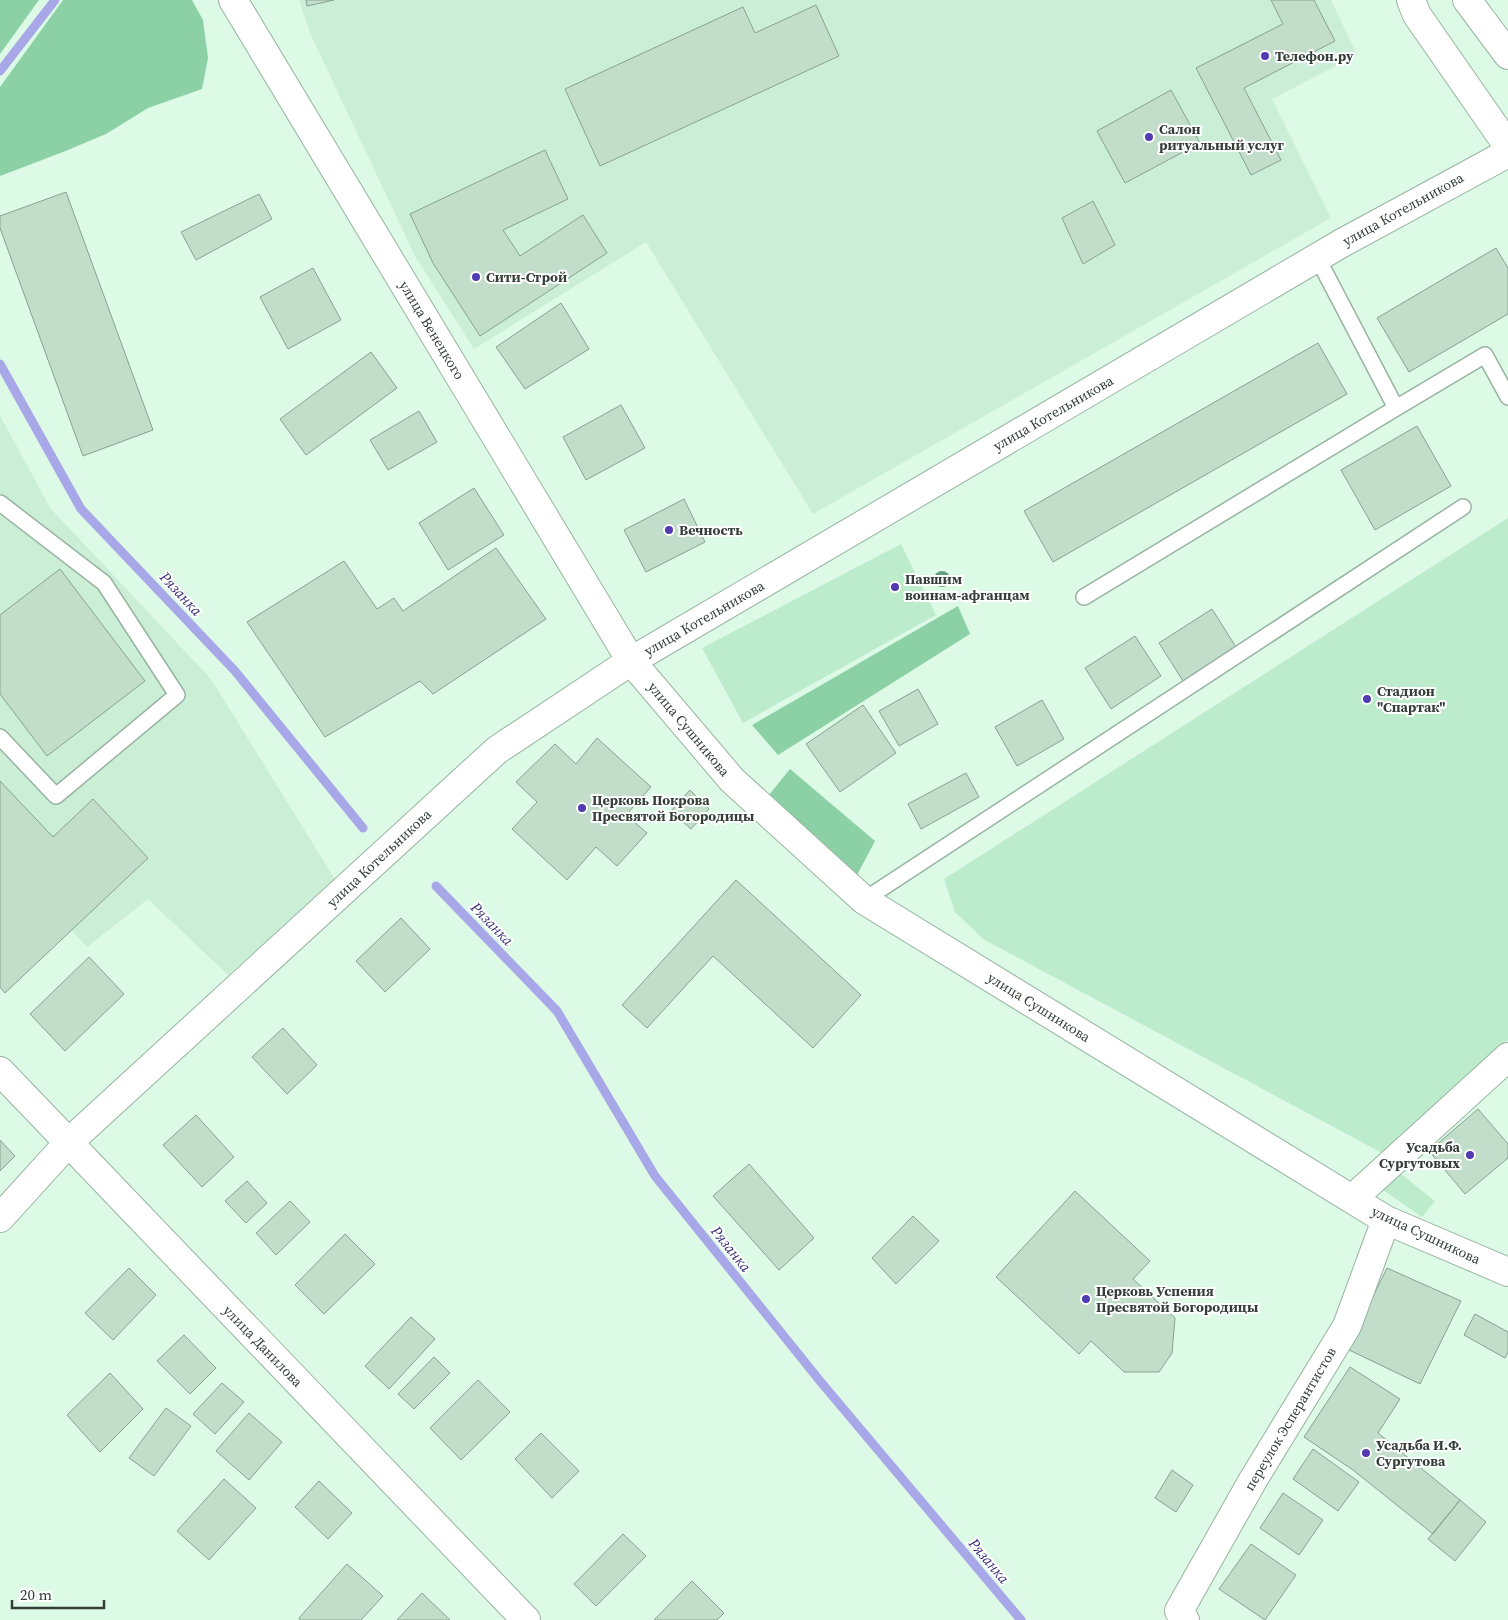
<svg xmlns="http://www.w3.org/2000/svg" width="1508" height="1620" font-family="'Source Serif 4',serif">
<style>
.built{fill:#cbeed7}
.green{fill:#bceccc}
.forest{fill:#8cd0a5}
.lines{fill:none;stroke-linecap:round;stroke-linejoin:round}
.stream{stroke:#a8a8e9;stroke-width:9}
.building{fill:#c2decb;stroke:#87a290}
.service-casing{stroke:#98b4a1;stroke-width:18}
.minor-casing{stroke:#98b4a1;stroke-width:30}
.tertiary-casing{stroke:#98b4a1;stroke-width:30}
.service{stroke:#fff;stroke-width:15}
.minor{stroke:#fff;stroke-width:28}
.tertiary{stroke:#fff;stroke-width:28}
.tree{fill:#63a082}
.poi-dot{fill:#503bb3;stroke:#fff;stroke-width:2}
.labels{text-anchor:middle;stroke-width:4;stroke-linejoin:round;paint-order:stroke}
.poi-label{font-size:14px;font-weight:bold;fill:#333e37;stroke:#fff;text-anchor:start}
.street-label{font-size:14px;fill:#333e37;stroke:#fff}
.water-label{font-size:15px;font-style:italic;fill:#372d78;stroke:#fff}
</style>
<rect width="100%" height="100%" fill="#dcfae6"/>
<path class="built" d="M 299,0 L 1331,0 L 1357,55 L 1272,99 L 1331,218 L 813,514 L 646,242 L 474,349 L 415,256 L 310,33 Z
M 0,416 L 51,509 L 211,679 L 336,881 L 228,975 L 148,899 L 87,947 L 71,930 L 5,993 L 0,987 Z"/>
<path class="green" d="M 1508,518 L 1508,1040 L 1384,1154 L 983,939 L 955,912 L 944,879 Z
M 901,544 L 936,615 L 743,723 L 702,648 Z
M 1396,1170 L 1435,1201 L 1422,1217 L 1383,1190 Z"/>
<path class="forest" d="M 0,0 L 39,0 L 0,54 Z
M 63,0 L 192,0 L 203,20 L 208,58 L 202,89 L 148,108 L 106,134 L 63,152 L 0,176 L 0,87 Z
M 958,606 L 970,634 L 778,755 L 752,725 Z
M 790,769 L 875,841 L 856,877 L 765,800 Z"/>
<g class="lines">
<path class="stream" d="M 0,71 L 55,0
M 0,364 L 81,509 L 235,671 L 363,828
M 436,886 L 557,1011 L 655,1176 L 820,1381 L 1021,1620"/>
</g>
<path class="building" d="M 306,0 L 334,0 L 307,6 Z
M 1271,0 L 1314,0 L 1335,41 L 1244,88 L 1281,160 L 1251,175 L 1196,68 L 1283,24 Z
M 816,5 L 839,56 L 600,166 L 565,89 L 743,7 L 755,33 Z
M 1171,90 L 1200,143 L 1125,183 L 1097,131 Z
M 545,150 L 568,199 L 503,230 L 520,256 L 583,215 L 607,253 L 480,336 L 433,263 L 410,214 Z
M 66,192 L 153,430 L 83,456 L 0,228 L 0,216 Z
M 259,194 L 272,219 L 196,260 L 181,232 Z
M 1093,201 L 1115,245 L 1083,264 L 1062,218 Z
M 1496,248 L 1508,268 L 1508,314 L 1409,372 L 1377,318 Z
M 313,268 L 341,320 L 288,349 L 260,297 Z
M 561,303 L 589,349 L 525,389 L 496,347 Z
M 1318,343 L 1347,394 L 1053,562 L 1024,511 Z
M 371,352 L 397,388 L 306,455 L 280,419 Z
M 621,405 L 645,448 L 586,480 L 563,437 Z
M 419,411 L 437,442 L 388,470 L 370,440 Z
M 1417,426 L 1451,486 L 1375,530 L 1341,470 Z
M 474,488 L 504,535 L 448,570 L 419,523 Z
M 684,499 L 705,542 L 646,572 L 624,530 Z
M 496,548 L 546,619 L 433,694 L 420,681 L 325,737 L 247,622 L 344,561 L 377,609 L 394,598 L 403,611 Z
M 60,569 L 145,681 L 47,756 L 0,694 L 0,615 Z
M 1212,609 L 1236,647 L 1183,681 L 1159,643 Z
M 1135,636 L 1161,676 L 1111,709 L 1085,668 Z
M 918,689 L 938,724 L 899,746 L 879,711 Z
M 1042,700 L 1064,739 L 1017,766 L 995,727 Z
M 863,705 L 896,753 L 840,792 L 806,744 Z
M 597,738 L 651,787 L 626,815 L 647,833 L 617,866 L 596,847 L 567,880 L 512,829 L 537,802 L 516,782 L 555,744 L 576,764 Z
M 966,773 L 979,797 L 921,829 L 908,804 Z
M 0,781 L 53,837 L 93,799 L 148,858 L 5,993 L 0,987 Z
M 690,790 L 709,809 L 691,829 L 671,811 Z
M 736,880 L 861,995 L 813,1048 L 713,956 L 647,1028 L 622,1005 Z
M 401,918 L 430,949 L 385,992 L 356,961 Z
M 89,957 L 124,994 L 65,1051 L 30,1014 Z
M 283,1028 L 317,1065 L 287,1094 L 252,1057 Z
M 1478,1109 L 1508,1144 L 1508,1158 L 1465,1194 L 1429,1151 Z
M 196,1115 L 234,1157 L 202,1187 L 163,1145 Z
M 0,1140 L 15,1156 L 0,1171 Z
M 749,1164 L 814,1238 L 779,1270 L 713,1196 Z
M 247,1181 L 267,1203 L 246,1223 L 225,1201 Z
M 1075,1191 L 1150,1261 L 1133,1279 L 1175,1318 L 1172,1353 L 1159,1372 L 1124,1372 L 1091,1341 L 1079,1354 L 996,1277 Z
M 290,1201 L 310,1222 L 276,1255 L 256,1233 Z
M 913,1216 L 939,1241 L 896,1284 L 872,1258 Z
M 345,1234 L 375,1264 L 324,1314 L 295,1285 Z
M 129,1268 L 156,1295 L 113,1340 L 85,1313 Z
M 1387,1268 L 1461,1301 L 1420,1384 L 1347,1349 Z
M 1475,1314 L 1508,1332 L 1508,1352 L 1505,1358 L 1464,1335 Z
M 411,1317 L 435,1339 L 389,1389 L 365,1366 Z
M 184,1335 L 216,1368 L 190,1394 L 157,1361 Z
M 434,1357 L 450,1373 L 414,1409 L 398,1394 Z
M 1350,1367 L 1400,1399 L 1378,1433 L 1460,1500 L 1433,1534 L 1353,1470 L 1304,1437 Z
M 110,1373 L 143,1409 L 100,1452 L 67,1415 Z
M 478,1380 L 510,1412 L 461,1460 L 430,1428 Z
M 222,1383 L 244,1402 L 215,1434 L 193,1414 Z
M 166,1408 L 191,1426 L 154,1476 L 129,1458 Z
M 249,1413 L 282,1442 L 249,1480 L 216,1451 Z
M 541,1433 L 579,1471 L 552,1498 L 515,1459 Z
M 1313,1449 L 1359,1482 L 1338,1511 L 1293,1479 Z
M 1172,1470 L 1193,1485 L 1176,1512 L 1155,1498 Z
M 224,1479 L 256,1508 L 209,1560 L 177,1531 Z
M 319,1481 L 352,1513 L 328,1539 L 295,1507 Z
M 1283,1493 L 1323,1520 L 1299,1555 L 1260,1528 Z
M 1460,1500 L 1486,1522 L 1455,1561 L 1428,1539 Z
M 623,1534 L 646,1556 L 596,1606 L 574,1584 Z
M 1251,1544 L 1296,1575 L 1265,1620 L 1219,1589 Z
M 347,1564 L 383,1596 L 361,1620 L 300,1620 L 299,1618 Z
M 692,1581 L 724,1613 L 717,1620 L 654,1620 Z
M 422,1593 L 450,1620 L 397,1620 Z"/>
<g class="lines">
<g class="service-casing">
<path id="service" d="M 1396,408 L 1485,355 L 1508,397
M 0,503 L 104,583 L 177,695 L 56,796 L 0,737
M 1084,597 L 1396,408 L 1317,257
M 864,900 L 1463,507"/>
</g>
<g class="minor-casing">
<path id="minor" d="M 233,0 L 631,661 L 732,780 L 864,900 L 1386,1220 L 1508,1272
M 1411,0 L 1417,15 L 1508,146
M 1467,0 L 1508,55
M 0,1071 L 526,1620
M 1352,1199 L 1508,1057
M 1185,1620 L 1179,1611 L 1253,1480 L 1347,1326 L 1386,1220"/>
</g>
<g class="tertiary-casing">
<path id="tertiary" d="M 0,1218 L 68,1143 L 497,750 L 631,661 L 1342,243 L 1508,153"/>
</g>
<use href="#service" class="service"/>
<use href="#minor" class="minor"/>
<use href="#tertiary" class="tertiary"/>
</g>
<circle class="tree" cx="942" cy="579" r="8"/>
<g class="poi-dot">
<circle cx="1265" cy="56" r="5"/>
<circle cx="1149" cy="137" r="5"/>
<circle cx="476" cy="277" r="5"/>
<circle cx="669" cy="530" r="5"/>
<circle cx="895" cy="587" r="5"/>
<circle cx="1367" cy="699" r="5"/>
<circle cx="582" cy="808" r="5"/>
<circle cx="1470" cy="1155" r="5"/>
<circle cx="1086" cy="1299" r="5"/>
<circle cx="1366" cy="1453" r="5"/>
</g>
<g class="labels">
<g class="poi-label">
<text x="1275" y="61">Телефон.ру</text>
<text x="1159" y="134">Салон<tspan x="1159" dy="16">ритуальный услуг</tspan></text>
<text x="486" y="282">Сити-Строй</text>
<text x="679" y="535">Вечность</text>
<text x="905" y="584">Павшим<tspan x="905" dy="16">воинам-афганцам</tspan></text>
<text x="1377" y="696">Стадион<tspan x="1377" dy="16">"Спартак"</tspan></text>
<text x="592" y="805">Церковь Покрова<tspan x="592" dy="16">Пресвятой Богородицы</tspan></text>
<text x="1460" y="1152" text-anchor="end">Усадьба<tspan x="1460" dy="16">Сургутовых</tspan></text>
<text x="1096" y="1296">Церковь Успения<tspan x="1096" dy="16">Пресвятой Богородицы</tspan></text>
<text x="1376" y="1450">Усадьба И.Ф.<tspan x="1376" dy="16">Сургутова</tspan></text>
</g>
<g class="street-label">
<text transform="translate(1403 209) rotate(-29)" y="5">улица Котельникова</text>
<text transform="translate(432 330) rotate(59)" y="5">улица Венецкого</text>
<text transform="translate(1053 413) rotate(-30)" y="5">улица Котельникова</text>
<text transform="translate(704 618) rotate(-30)" y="5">улица Котельникова</text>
<text transform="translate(689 729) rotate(50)" y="5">улица Сушникова</text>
<text transform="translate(379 858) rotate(-43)" y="5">улица Котельникова</text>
<text transform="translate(1039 1007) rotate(32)" y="5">улица Сушникова</text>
<text transform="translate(1426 1235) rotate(25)" y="5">улица Сушникова</text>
<text transform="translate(263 1346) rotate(46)" y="5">улица Данилова</text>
<text transform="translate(1290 1419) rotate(-59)" y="5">переулок Эсперантистов</text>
</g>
<g class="water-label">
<text transform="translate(181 594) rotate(47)" y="5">Рязанка</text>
<text transform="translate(492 924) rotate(46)" y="5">Рязанка</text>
<text transform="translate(731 1249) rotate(51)" y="5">Рязанка</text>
<text transform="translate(989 1561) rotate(50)" y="5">Рязанка</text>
</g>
</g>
<path d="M12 1600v8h92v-8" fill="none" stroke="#333e37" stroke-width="2.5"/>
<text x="20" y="1600" font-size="15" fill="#333e37" stroke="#ffffff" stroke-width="4" paint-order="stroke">20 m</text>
</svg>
